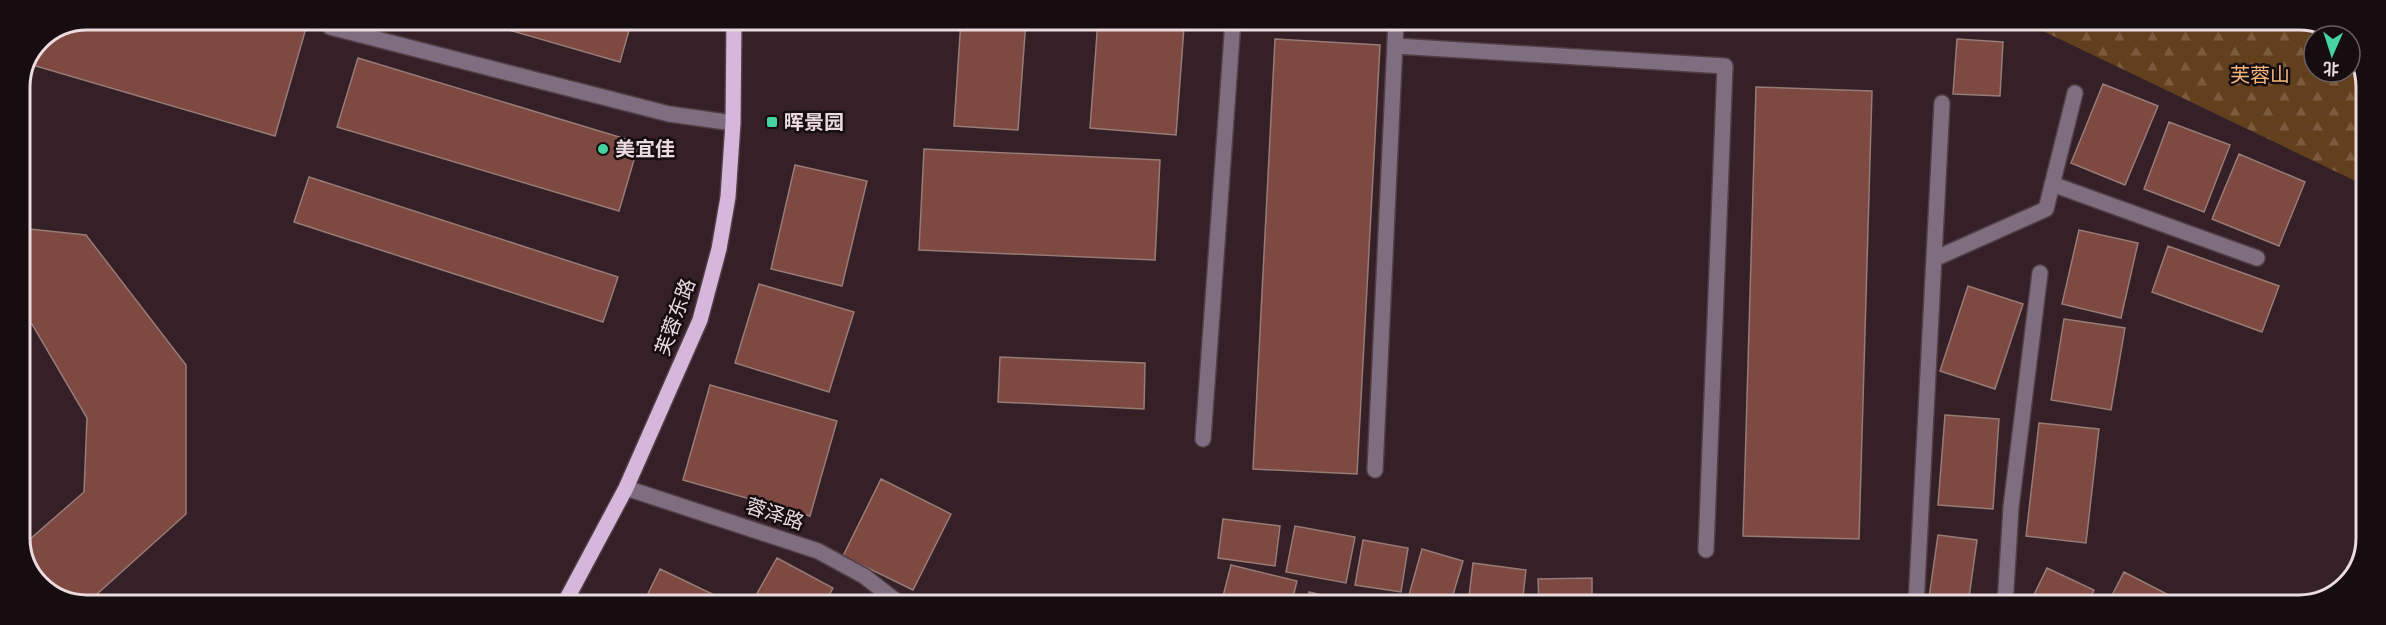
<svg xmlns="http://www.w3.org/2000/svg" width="2386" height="625" font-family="'Fira Sans','Noto Sans SC',sans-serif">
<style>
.forest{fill:url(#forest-firs)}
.building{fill:#7e4941;stroke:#977b76;stroke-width:1.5}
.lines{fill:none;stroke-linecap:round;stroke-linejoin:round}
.minor-casing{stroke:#523e45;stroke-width:18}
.major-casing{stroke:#523e45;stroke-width:18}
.minor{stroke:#7e6e80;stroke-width:15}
.major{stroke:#d6b6db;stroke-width:15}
.poi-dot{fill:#45d49f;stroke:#160d10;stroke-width:2}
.labels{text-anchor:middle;stroke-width:5;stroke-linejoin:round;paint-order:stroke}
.park-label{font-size:20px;fill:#f6b77e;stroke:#160d10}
.poi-label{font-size:20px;font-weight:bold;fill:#ebdbe0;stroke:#160d10;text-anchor:start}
.street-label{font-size:20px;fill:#ebdbe0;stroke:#160d10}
.rim{fill:none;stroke:#ebdbe0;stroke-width:3}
</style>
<defs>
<pattern id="forest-firs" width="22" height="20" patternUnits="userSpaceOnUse" patternTransform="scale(1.5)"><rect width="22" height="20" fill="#63401d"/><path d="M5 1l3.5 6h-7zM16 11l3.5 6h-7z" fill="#7a5b3e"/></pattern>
</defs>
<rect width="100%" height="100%" fill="#352028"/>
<path class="forest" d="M 2022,21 L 2317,22 L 2340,36 L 2314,36 L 2314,72 L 2350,72 L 2350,43 L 2366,82 L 2366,186 Z"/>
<path class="building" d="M 86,20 L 304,20 L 308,21 L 275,136 L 29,64 L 39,39 Z
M 474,20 L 632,20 L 620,62 Z
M 961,20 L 1026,20 L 1018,130 L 954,126 Z
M 1098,20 L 1184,27 L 1176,135 L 1090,128 Z
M 1275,39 L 1380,45 L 1357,474 L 1253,469 Z
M 1957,39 L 2003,42 L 2000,96 L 1953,94 Z
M 358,58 L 639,143 L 619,211 L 337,127 Z
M 2103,84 L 2158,106 L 2125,185 L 2071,163 Z
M 1756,87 L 1872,91 L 1859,539 L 1743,536 Z
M 2169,122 L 2230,145 L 2204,212 L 2144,189 Z
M 924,149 L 1160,160 L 1155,260 L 919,250 Z
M 2239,154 L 2305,182 L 2279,246 L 2212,219 Z
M 795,165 L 867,181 L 842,286 L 771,269 Z
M 309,177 L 618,277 L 603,322 L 294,222 Z
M 20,228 L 86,235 L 186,365 L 186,514 L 87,603 L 69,603 L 36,582 L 21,547 L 84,492 L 87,418 L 32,324 L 20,320 Z
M 2079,230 L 2138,243 L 2121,318 L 2062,304 Z
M 2168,246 L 2279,286 L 2262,332 L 2152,292 Z
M 759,284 L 854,312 L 829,392 L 735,363 Z
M 1968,286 L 2023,304 L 1995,389 L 1940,371 Z
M 2064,319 L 2125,328 L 2111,410 L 2051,400 Z
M 1000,357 L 1145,363 L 1144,409 L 998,402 Z
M 710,385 L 837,421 L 810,516 L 683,480 Z
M 1945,415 L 1999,419 L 1993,509 L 1938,505 Z
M 2039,423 L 2099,429 L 2086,543 L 2026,536 Z
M 881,479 L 951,514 L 913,590 L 843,556 Z
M 1223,519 L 1280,526 L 1275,566 L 1218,558 Z
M 1295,526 L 1355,537 L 1346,583 L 1286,572 Z
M 1938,535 L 1977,540 L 1968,605 L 1928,605 Z
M 1363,540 L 1408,548 L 1401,592 L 1355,585 Z
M 1422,549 L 1463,561 L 1450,605 L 1441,605 L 1409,595 Z
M 777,558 L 833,588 L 824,604 L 751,604 Z
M 1473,563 L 1526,570 L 1522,605 L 1468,605 Z
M 1231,565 L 1297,581 L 1291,605 L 1221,604 Z
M 2047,568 L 2094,590 L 2087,605 L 2029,605 Z
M 660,569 L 733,604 L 643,604 Z
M 2124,572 L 2186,604 L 2186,605 L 2107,605 Z
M 1592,578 L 1592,605 L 1539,605 L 1538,579 Z
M 1309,592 L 1364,605 L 1307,605 Z"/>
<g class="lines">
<g class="minor-casing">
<path id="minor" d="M 330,27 L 669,114 L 733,123
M 1395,46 L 1725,66 L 1706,550
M 2052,184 L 2257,258
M 1934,259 L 2046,209 L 2075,93
M 1203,439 L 1233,21
M 1375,470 L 1396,21
M 626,488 L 818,551 L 864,576 L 900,604
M 1916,605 L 1942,103
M 2005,605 L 2011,507 L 2040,273"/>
</g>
<g class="major-casing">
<path id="major" d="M 564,604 L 626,488 L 700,320 L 719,249 L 728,197 L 733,123 L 734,20"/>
</g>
<use href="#minor" class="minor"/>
<use href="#major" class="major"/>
</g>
<g class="poi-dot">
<rect x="766" y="116" width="12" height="12" rx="3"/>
<circle cx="603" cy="149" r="6"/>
</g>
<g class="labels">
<g class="park-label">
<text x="2260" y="82">芙蓉山</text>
</g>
<g class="poi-label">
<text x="784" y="129">晖景园</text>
<text x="615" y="156">美宜佳</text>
</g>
<g class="street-label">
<text transform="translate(675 317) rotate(-70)" y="7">芙蓉东路</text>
<text transform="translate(775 514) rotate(18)" y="7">蓉泽路</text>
</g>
</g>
<path d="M0 0H2386V625H0ZM87 30H2299A57 57 0 0 1 2356 87V538A57 57 0 0 1 2299 595H87A57 57 0 0 1 30 538V87A57 57 0 0 1 87 30Z" fill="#160d10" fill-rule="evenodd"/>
<path class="rim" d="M87 30H2299A57 57 0 0 1 2356 87V538A57 57 0 0 1 2299 595H87A57 57 0 0 1 30 538V87A57 57 0 0 1 87 30Z"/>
<g transform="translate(2332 54) rotate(183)"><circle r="28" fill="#160d10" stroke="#6b5f63" stroke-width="1.5"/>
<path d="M0-4.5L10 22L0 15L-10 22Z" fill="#45d49f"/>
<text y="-9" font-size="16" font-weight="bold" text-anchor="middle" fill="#ebdbe0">北</text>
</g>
</svg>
